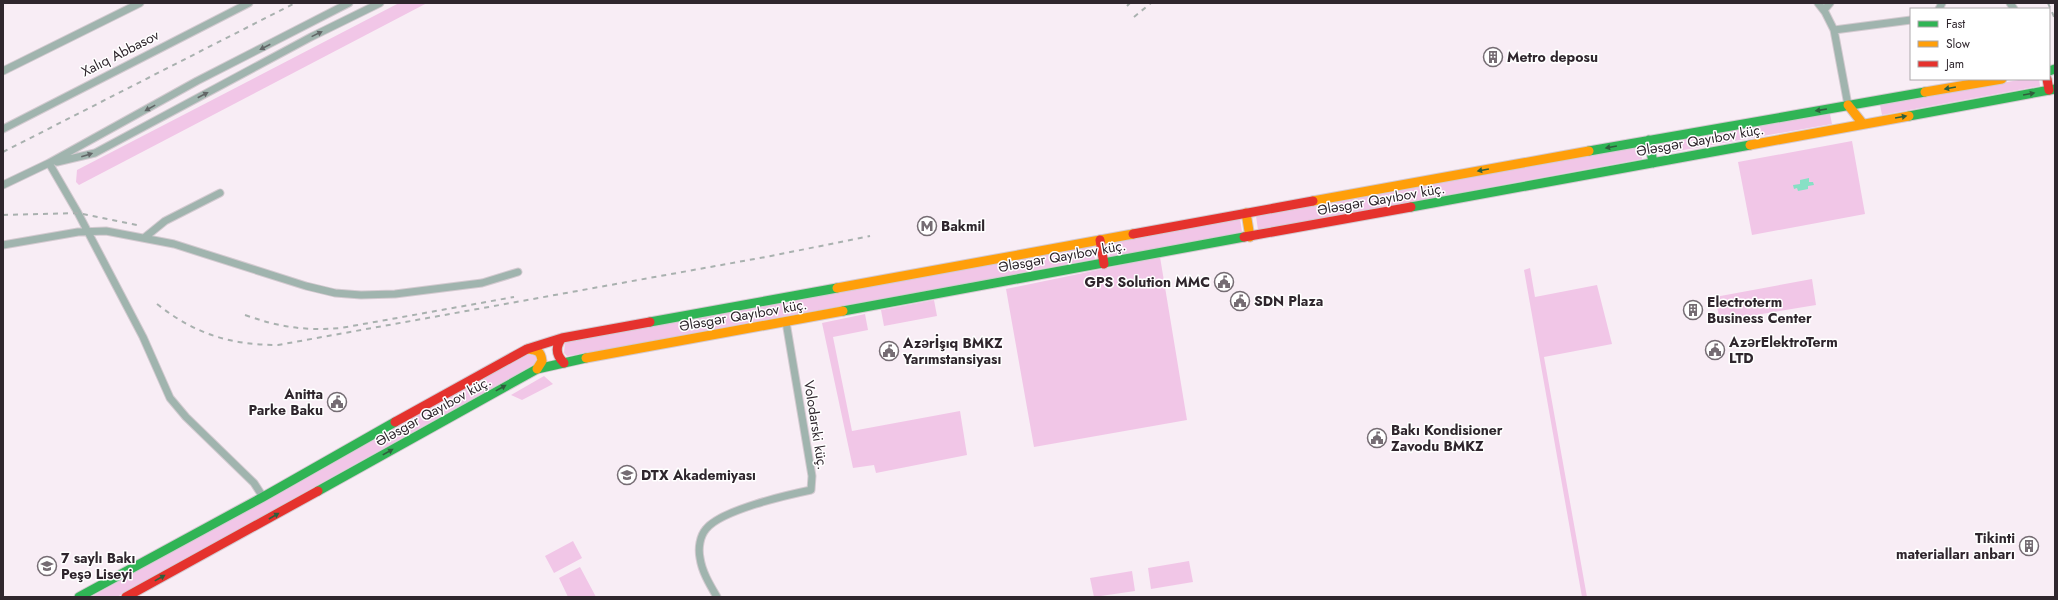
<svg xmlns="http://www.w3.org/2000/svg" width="2058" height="600" font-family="Jost,sans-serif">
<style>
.green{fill:#f1c6e7}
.water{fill:#87e0c5}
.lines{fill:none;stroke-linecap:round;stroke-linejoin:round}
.street-casing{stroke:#d3cad0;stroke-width:9}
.fast-casing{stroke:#d3cad0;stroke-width:11}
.slow-casing{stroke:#d3cad0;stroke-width:11}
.jam-casing{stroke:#d3cad0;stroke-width:11}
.street{stroke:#a0b4ae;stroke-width:7}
.fast{stroke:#30b455;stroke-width:9}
.slow{stroke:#ff9f0a;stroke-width:9}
.jam{stroke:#e5322d;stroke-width:9}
.rail{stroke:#a9b1af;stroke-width:2;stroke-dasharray:5 5;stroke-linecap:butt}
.oneway{fill:#626667}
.oneway2{fill:#2f5f3d}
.labels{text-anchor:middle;stroke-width:3;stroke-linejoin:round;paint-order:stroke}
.street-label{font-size:14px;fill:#2f262d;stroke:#fff}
.poi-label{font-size:14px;font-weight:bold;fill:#2f262d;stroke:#fff;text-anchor:start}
</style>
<rect width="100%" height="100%" fill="#f8edf5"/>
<path class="green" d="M 399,3 L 427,3 L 79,185 L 76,182 L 77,170 Z
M 2024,79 L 2039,79 L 2040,86 L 1882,115 L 1880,105 Z
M 1830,114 L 1832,124 L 1661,154 L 1659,143 Z
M 1852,141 L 1865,214 L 1752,235 L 1738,162 Z
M 1640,147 L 1642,159 L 1258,230 L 1256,216 Z
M 1240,218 L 1242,232 L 1110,257 L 1108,244 Z
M 1092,245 L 1095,259 L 575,355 L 567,356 L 564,353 L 565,343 L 571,341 Z
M 1160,257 L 1187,420 L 1034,447 L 1006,289 Z
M 1530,268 L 1535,297 L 1597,285 L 1612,344 L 1544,357 L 1587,597 L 1582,597 L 1524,270 Z
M 1812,279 L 1816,305 L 1720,321 L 1715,297 Z
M 934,300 L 937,316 L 884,326 L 881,310 Z
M 865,314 L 868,330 L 833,337 L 852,431 L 960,411 L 967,455 L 876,473 L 874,465 L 853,468 L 822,323 Z
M 525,354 L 536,356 L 537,362 L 533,365 L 117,597 L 91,597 L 509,361 Z
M 544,376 L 553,384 L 522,400 L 511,395 Z
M 573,541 L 582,558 L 554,573 L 545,556 Z
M 1189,561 L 1193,582 L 1151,589 L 1148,568 Z
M 580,567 L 596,597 L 568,597 L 559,578 Z
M 1132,571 L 1135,591 L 1094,597 L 1090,578 Z"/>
<path class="water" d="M 1809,178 L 1809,182 L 1813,182 L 1814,185 L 1808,186 L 1808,189 L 1798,191 L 1797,188 L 1794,189 L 1793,185 L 1800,184 L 1800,180 Z"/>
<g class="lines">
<g class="street-casing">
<path id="street" d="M 1818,3 L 1825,12 L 1834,30
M 2010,3 L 2014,9
M 1939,9 L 1942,3
M 1824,10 L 1830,3
M 3,71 L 140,3
M 1848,105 L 1834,30 L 1911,20
M 3,129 L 249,3
M 57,162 L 95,153 L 311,37 L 380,3
M 49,163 L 78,213 L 143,337 L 170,398 L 186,417 L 254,483 L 263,497
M 3,185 L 49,163 L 197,81 L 349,3
M 144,238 L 165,221 L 220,193
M 3,245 L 78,232 L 106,231 L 174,244 L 306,286 L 335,293 L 361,295 L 395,294 L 482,283 L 518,272
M 717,597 C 710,585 702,572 700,558 C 698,548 700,536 706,529 C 721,510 787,495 811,490 L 812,476 L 786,322"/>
</g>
<g class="fast-casing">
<path id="fast" d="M 2049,71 L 2055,69
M 1909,116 L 2055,89
M 1649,140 L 1653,163
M 1589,151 L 1925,92
M 1411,207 L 1750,145
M 843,311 L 1244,237
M 650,322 L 837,288
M 318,491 L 537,369 L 586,358
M 79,597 L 263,497 L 395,422"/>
</g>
<g class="slow-casing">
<path id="slow" d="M 1925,92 L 2002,79
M 1848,105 L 1863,124
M 1750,145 L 1909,116
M 1313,201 L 1589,151
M 1246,213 L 1250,237
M 837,288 L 1133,234
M 528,349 C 537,350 541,351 542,361 L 537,369
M 586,358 L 843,311"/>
</g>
<g class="jam-casing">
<path id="jam" d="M 2047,79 L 2049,90
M 1133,234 L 1313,201
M 1244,237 L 1411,207
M 1100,240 L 1104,264
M 562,338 C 555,347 556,355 564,363
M 395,422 L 527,349 L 562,338 L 650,322
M 126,597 L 318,491"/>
</g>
<use href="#street" class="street"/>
<use href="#fast" class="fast"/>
<use href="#slow" class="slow"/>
<use href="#jam" class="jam"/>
<path class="rail" d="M 2048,3 L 2055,19
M 1127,6 L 1130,3
M 1134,17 L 1151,3
M 3,152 L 295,3
M 3,215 L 78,213 L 137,225
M 157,304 C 195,334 230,345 278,345 L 771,256 L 870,236
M 245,315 C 279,327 304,331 341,328 L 514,297"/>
</g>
<defs><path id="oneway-solid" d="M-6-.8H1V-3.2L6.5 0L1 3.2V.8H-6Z"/></defs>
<g class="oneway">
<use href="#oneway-solid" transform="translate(317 34) rotate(-26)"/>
<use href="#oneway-solid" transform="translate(265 47) rotate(153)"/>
<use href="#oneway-solid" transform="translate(203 95) rotate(-28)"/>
<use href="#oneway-solid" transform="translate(150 108) rotate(151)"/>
<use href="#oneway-solid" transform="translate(87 155) rotate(-17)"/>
</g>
<g class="oneway2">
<use href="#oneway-solid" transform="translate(1950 88) rotate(170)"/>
<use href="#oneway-solid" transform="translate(2029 94) rotate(-10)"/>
<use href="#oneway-solid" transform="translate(1821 110) rotate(171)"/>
<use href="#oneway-solid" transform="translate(1901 117) rotate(-10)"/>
<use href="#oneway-solid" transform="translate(1611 147) rotate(170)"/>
<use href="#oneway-solid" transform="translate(1483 170) rotate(170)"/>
<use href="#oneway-solid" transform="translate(501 388) rotate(-29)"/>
<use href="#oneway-solid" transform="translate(388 452) rotate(-29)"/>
<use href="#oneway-solid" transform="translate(274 516) rotate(-30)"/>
<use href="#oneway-solid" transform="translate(160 578) rotate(-29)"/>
</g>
<defs>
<g id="building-ring" transform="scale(1)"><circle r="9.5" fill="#fff" stroke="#756c73" stroke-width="1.5"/><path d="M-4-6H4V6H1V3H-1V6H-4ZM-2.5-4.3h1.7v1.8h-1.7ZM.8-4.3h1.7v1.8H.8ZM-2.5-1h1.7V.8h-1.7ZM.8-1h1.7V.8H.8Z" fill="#756c73"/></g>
<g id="metro-ring" transform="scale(1)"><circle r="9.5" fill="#fff" stroke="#756c73" stroke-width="1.5"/><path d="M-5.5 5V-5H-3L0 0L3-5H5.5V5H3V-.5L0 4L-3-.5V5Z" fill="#756c73"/></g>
<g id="civic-ring" transform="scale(1)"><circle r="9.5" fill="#fff" stroke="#756c73" stroke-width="1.5"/><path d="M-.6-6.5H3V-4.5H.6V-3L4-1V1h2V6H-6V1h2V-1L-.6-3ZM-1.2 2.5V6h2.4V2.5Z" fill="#756c73"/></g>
<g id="university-ring" transform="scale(1)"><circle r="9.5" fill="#fff" stroke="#756c73" stroke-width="1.5"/><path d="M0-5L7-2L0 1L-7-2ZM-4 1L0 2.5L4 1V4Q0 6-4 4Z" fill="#756c73"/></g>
<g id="school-ring" transform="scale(1)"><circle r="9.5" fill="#fff" stroke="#756c73" stroke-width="1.5"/><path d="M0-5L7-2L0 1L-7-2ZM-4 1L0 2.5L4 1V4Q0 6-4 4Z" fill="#756c73"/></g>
</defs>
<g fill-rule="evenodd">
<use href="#building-ring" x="1493" y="57"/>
<use href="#metro-ring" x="927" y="226"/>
<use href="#civic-ring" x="1224" y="282"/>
<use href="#civic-ring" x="1240" y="301"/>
<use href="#building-ring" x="1693" y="310"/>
<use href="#civic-ring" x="1715" y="350"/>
<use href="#civic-ring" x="889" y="351"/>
<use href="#civic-ring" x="337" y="402"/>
<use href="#civic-ring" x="1377" y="438"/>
<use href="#university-ring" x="627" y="475"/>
<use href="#building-ring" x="2029" y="546"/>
<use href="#school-ring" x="47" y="566"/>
</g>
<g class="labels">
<g class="street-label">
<text transform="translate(120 53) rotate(-27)" y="5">Xalıq Abbasov</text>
<text transform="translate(1700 140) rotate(-10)" y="5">Ələsgər Qayıbov küç.</text>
<text transform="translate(1381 199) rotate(-10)" y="5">Ələsgər Qayıbov küç.</text>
<text transform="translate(1062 256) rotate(-10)" y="5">Ələsgər Qayıbov küç.</text>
<text transform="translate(743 315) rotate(-10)" y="5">Ələsgər Qayıbov küç.</text>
<text transform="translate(433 411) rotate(-29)" y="5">Ələsgər Qayıbov küç.</text>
<text transform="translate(816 425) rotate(81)" y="5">Volodarski küç.</text>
</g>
<g class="poi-label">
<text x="1507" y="62">Metro deposu</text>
<text x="941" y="231">Bakmil</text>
<text x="1210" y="287" text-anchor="end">GPS Solution MMC</text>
<text x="1254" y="306">SDN Plaza</text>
<text x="1707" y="307">Electroterm<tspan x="1707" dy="16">Business Center</tspan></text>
<text x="1729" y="347">AzərElektroTerm<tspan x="1729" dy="16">LTD</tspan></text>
<text x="903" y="348">Azərİşıq BMKZ<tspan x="903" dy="16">Yarımstansiyası</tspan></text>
<text x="323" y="399" text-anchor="end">Anitta<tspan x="323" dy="16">Parke Baku</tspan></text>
<text x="1391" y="435">Bakı Kondisioner<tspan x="1391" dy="16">Zavodu BMKZ</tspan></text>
<text x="641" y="480">DTX Akademiyası</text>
<text x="2015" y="543" text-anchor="end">Tikinti<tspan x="2015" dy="16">materialları anbarı</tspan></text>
<text x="61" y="563">7 saylı Bakı<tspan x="61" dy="16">Peşə Liseyi</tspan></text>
</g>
</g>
<rect width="2058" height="600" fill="none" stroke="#2f262d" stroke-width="8"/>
<rect x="1910" y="8" width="140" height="72" fill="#ffffff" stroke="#aca8ab"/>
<rect x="1918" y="21" width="20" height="6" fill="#30b455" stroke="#aca8ab"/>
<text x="1946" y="28" font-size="12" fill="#2f262d">Fast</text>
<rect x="1918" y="41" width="20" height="6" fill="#ff9f0a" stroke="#aca8ab"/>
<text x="1946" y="48" font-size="12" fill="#2f262d">Slow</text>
<rect x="1918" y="61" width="20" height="6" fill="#e5322d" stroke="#aca8ab"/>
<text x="1946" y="68" font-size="12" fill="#2f262d">Jam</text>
</svg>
